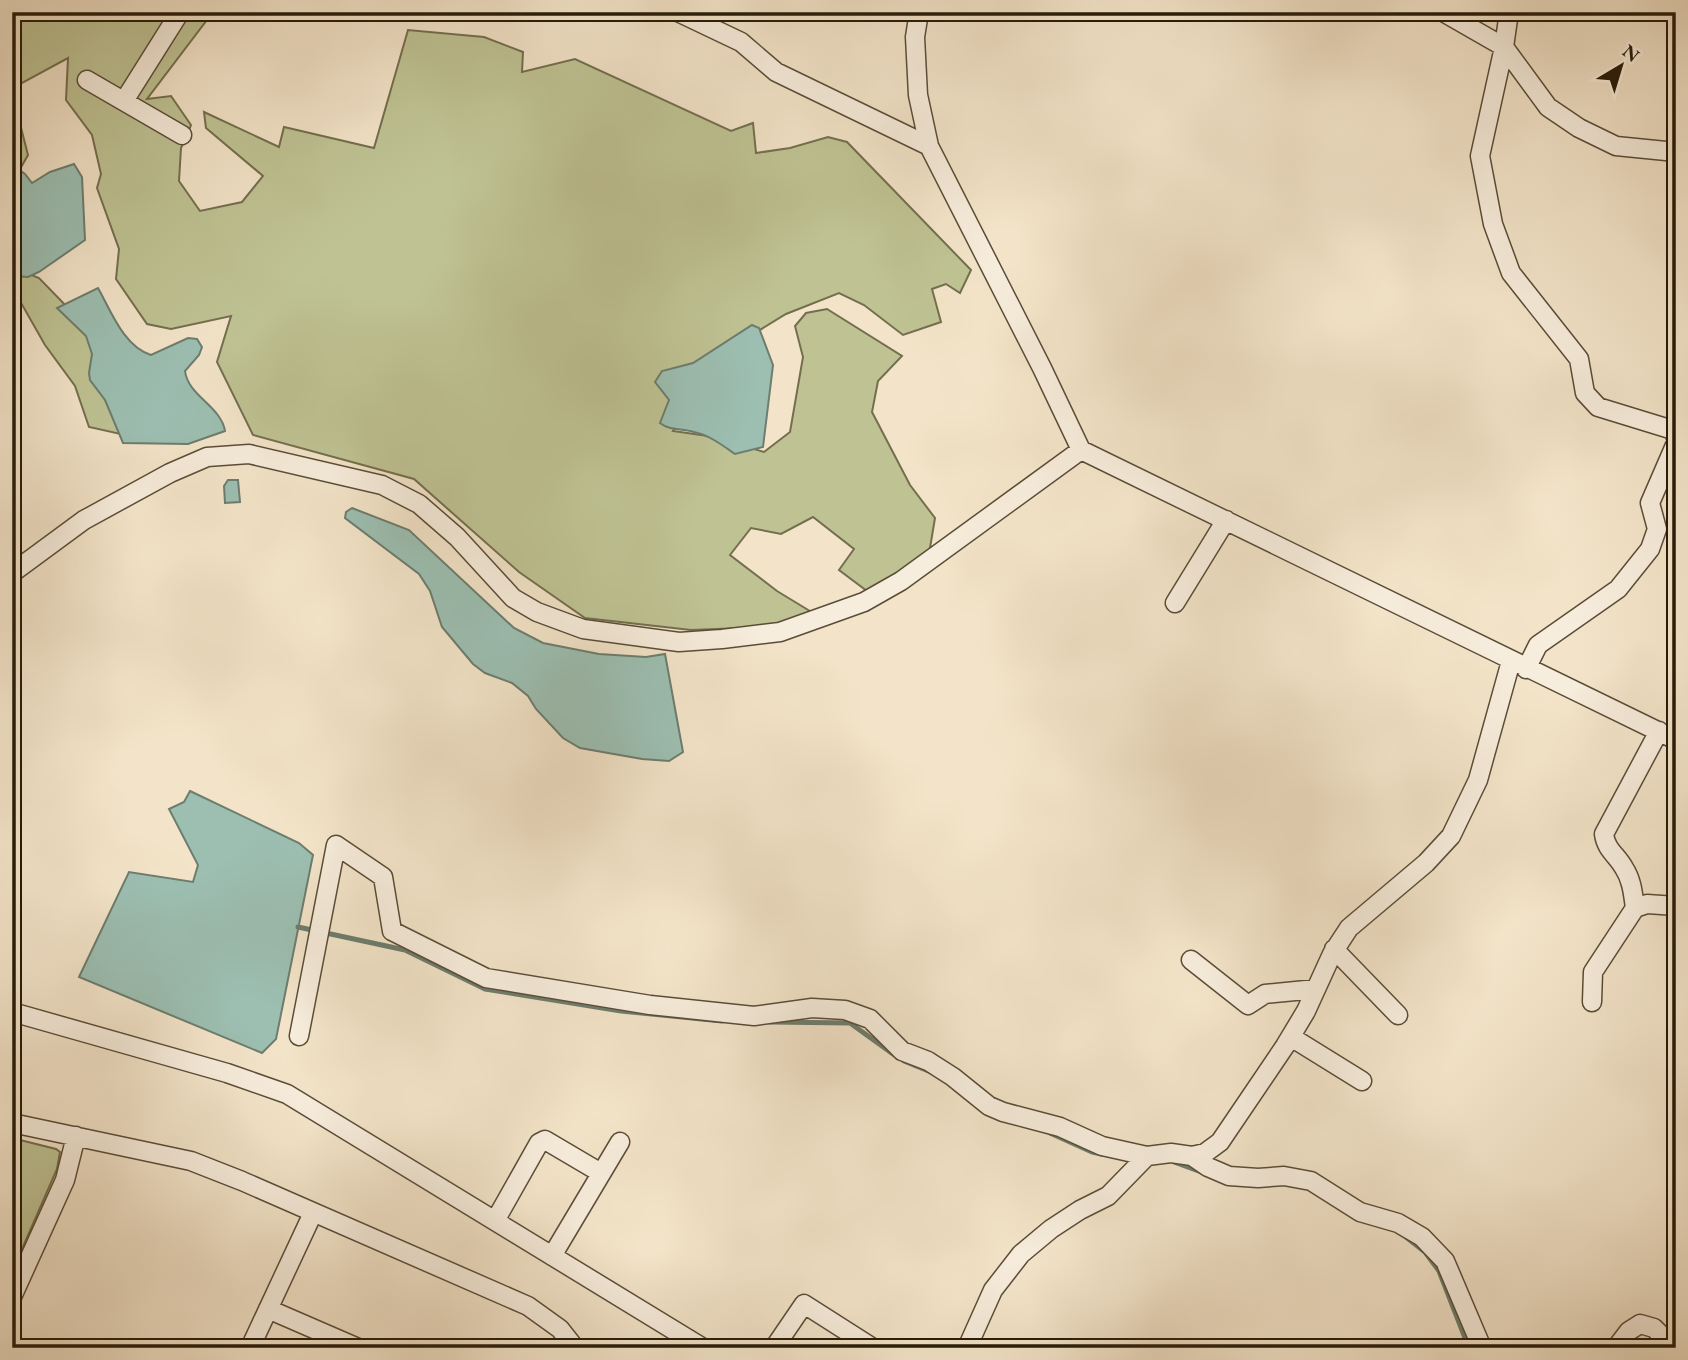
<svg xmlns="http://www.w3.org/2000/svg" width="1688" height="1360" font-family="'EB Garamond',serif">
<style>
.green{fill:#bfc394;stroke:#736f4e;stroke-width:2}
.water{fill:#9cbfb2;stroke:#6d7d6e;stroke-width:2}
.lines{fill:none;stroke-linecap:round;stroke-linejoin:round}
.stream{stroke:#6d7d6e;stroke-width:5}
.minor-casing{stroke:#5a4d38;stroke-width:21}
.minor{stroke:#f7eddc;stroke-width:18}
</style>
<rect width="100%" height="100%" fill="#f3e4c9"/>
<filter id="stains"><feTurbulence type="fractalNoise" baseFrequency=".00286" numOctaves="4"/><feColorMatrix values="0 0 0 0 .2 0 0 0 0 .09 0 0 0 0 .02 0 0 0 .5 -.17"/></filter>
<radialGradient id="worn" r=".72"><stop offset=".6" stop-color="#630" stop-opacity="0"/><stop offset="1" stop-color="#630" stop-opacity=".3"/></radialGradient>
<path class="green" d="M 12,12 L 213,12 L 147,99 L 171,96 L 191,125 L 181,148 L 179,181 L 200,211 L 242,202 L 263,176 L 206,128 L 204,112 L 279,147 L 284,127 L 374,148 L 408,30 L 484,37 L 523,52 L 522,72 L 575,59 L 731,131 L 753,123 L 756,153 L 790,148 L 828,137 L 847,142 L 971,270 L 960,293 L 946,284 L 932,289 L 941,322 L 903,335 L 864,305 L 839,293 L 786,314 L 701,366 L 690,404 L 673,431 L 715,437 L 764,452 L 790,432 L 803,357 L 795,326 L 806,313 L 827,309 L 902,356 L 878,381 L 872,412 L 910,485 L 935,518 L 928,560 L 871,594 L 839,570 L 854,549 L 813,517 L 781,534 L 751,528 L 730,555 L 777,591 L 823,619 L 743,628 L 691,630 L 585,618 L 519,572 L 414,479 L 253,435 L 217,362 L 231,316 L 171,329 L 147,324 L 116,279 L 119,249 L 97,188 L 101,174 L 92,135 L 66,100 L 68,58 L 18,85 L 17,112 L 28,155 L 12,183 Z
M 12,267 L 39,278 L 71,311 L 103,333 L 125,435 L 89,427 L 75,386 L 45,345 L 20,301 L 12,299 Z
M 12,1138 L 56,1149 L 60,1152 L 57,1169 L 12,1272 Z"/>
<path class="water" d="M 74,164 L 82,177 L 85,240 L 39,272 L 28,277 L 12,276 L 12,165 L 25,174 L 32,183 L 50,172 Z
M 98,288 C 111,311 124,347 151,355 L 188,338 L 197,339 L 202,347 L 199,355 L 185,371 C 188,396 221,406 225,431 L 188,444 L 123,443 L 105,400 L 90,380 L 89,373 L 92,354 L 86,336 L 57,308 Z
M 752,325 L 759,328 L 773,365 L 763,447 L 735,454 C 722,445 709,435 694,432 C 681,428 670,431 660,423 L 669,400 L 655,382 L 662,371 L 693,363 Z
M 228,480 L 238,480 L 240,502 L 225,503 L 224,486 Z
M 352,508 L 409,530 L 514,628 L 543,643 L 599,654 L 646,657 L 665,654 L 683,752 L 669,761 L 642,759 L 580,748 L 563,738 L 536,709 L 528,696 L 512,683 L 485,673 L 473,664 L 442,627 L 430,591 L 419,574 L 345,518 L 346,512 Z
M 190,791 L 299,843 L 313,855 L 276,1039 L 262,1053 L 79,977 L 129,872 L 193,882 L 198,865 L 169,809 L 184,802 Z"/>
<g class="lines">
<path class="stream" d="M 298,927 L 405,950 L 485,989 L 621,1011 L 722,1021
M 770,1022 L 850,1023 L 893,1054
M 904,1061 L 931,1072
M 1050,1133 L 1092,1152 L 1102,1154
M 1174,1162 L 1204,1173
M 1406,1237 L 1425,1252 L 1439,1271 L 1469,1348"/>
<g class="minor-casing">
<path id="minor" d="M 678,12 L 741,42 L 776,72 L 929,146
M 919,12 L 915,37 L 918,95 L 929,146 L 1042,368 L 1081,450 L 1676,740
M 1443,12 L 1504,47 L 1548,107 L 1579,128 L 1616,146 L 1676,152
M 1509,12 L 1504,47 L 1480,156 L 1493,224 L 1511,273 L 1579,359 L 1585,393 L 1598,407 L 1673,430 L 1676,437
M 87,80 L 182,135
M 124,101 L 180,12
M 12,573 L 84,520 L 170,473 L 207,457 L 249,454 L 382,485 L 419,504 L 457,537 L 513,598 L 537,612 L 583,629 L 679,642 L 722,639 L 780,632 L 864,602 L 901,581 L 1081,450
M 1175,603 L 1226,520
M 1526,669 L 1538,645 L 1618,589 L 1650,549 L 1657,529 L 1650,503 L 1676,443
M 1659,731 L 1604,834 C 1606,850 1617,855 1624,868 C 1632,880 1633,894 1635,908 L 1647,904 L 1676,906
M 1334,949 L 1398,1015
M 1191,960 L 1248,1005 L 1265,994 L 1316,989
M 1592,1002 L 1593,972 L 1635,908
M 12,1012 L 227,1073 L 287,1094 L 703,1348
M 299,1036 L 336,845 L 383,877 L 392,931 L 486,978 L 650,1005 L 754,1016 L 812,1008 L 845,1010 L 870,1019 L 902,1051 L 928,1061 L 953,1077 L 989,1106 L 1003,1112 L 1060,1127 L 1102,1146 L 1147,1156 L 1171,1153 L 1192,1156 L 1205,1153 L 1220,1142 L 1285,1046 L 1306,1011 L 1332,954 L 1349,928 L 1426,863 L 1451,836 L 1478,780 L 1511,661
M 1291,1037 L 1362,1081
M 12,1123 L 191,1161 L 242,1181 L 528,1306 L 560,1329 L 575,1348
M 1192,1156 L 1208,1167 L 1229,1176 L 1258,1178 L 1284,1176 L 1311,1181 L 1360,1212 L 1398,1223 L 1422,1237 L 1445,1261 L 1482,1348
M 495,1221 L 539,1143 L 545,1140 L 601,1173
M 552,1256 L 620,1142
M 12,1297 L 65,1180 L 76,1136
M 268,1309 L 358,1348
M 250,1348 L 313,1213
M 774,1348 L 804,1304 L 873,1348
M 967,1348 L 993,1290 L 1021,1254 L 1051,1229 L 1080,1210 L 1108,1196 L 1147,1156
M 1616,1348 L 1629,1331 L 1640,1324 L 1654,1328 L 1674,1348"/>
</g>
<use href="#minor" class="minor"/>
</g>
<rect width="1688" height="1360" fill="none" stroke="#f3e4c9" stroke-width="42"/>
<rect x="14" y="14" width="1660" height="1332" fill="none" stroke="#271b08" stroke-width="3.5"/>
<rect x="21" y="21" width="1646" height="1318" fill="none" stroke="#271b08" stroke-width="2"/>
<g transform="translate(1621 66) rotate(38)" stroke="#f7eddc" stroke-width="5" paint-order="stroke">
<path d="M0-5L12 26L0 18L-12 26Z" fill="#271b08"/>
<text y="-10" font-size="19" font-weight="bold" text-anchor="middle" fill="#271b08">N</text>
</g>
<rect width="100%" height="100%" filter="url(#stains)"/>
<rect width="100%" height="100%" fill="url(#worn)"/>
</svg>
